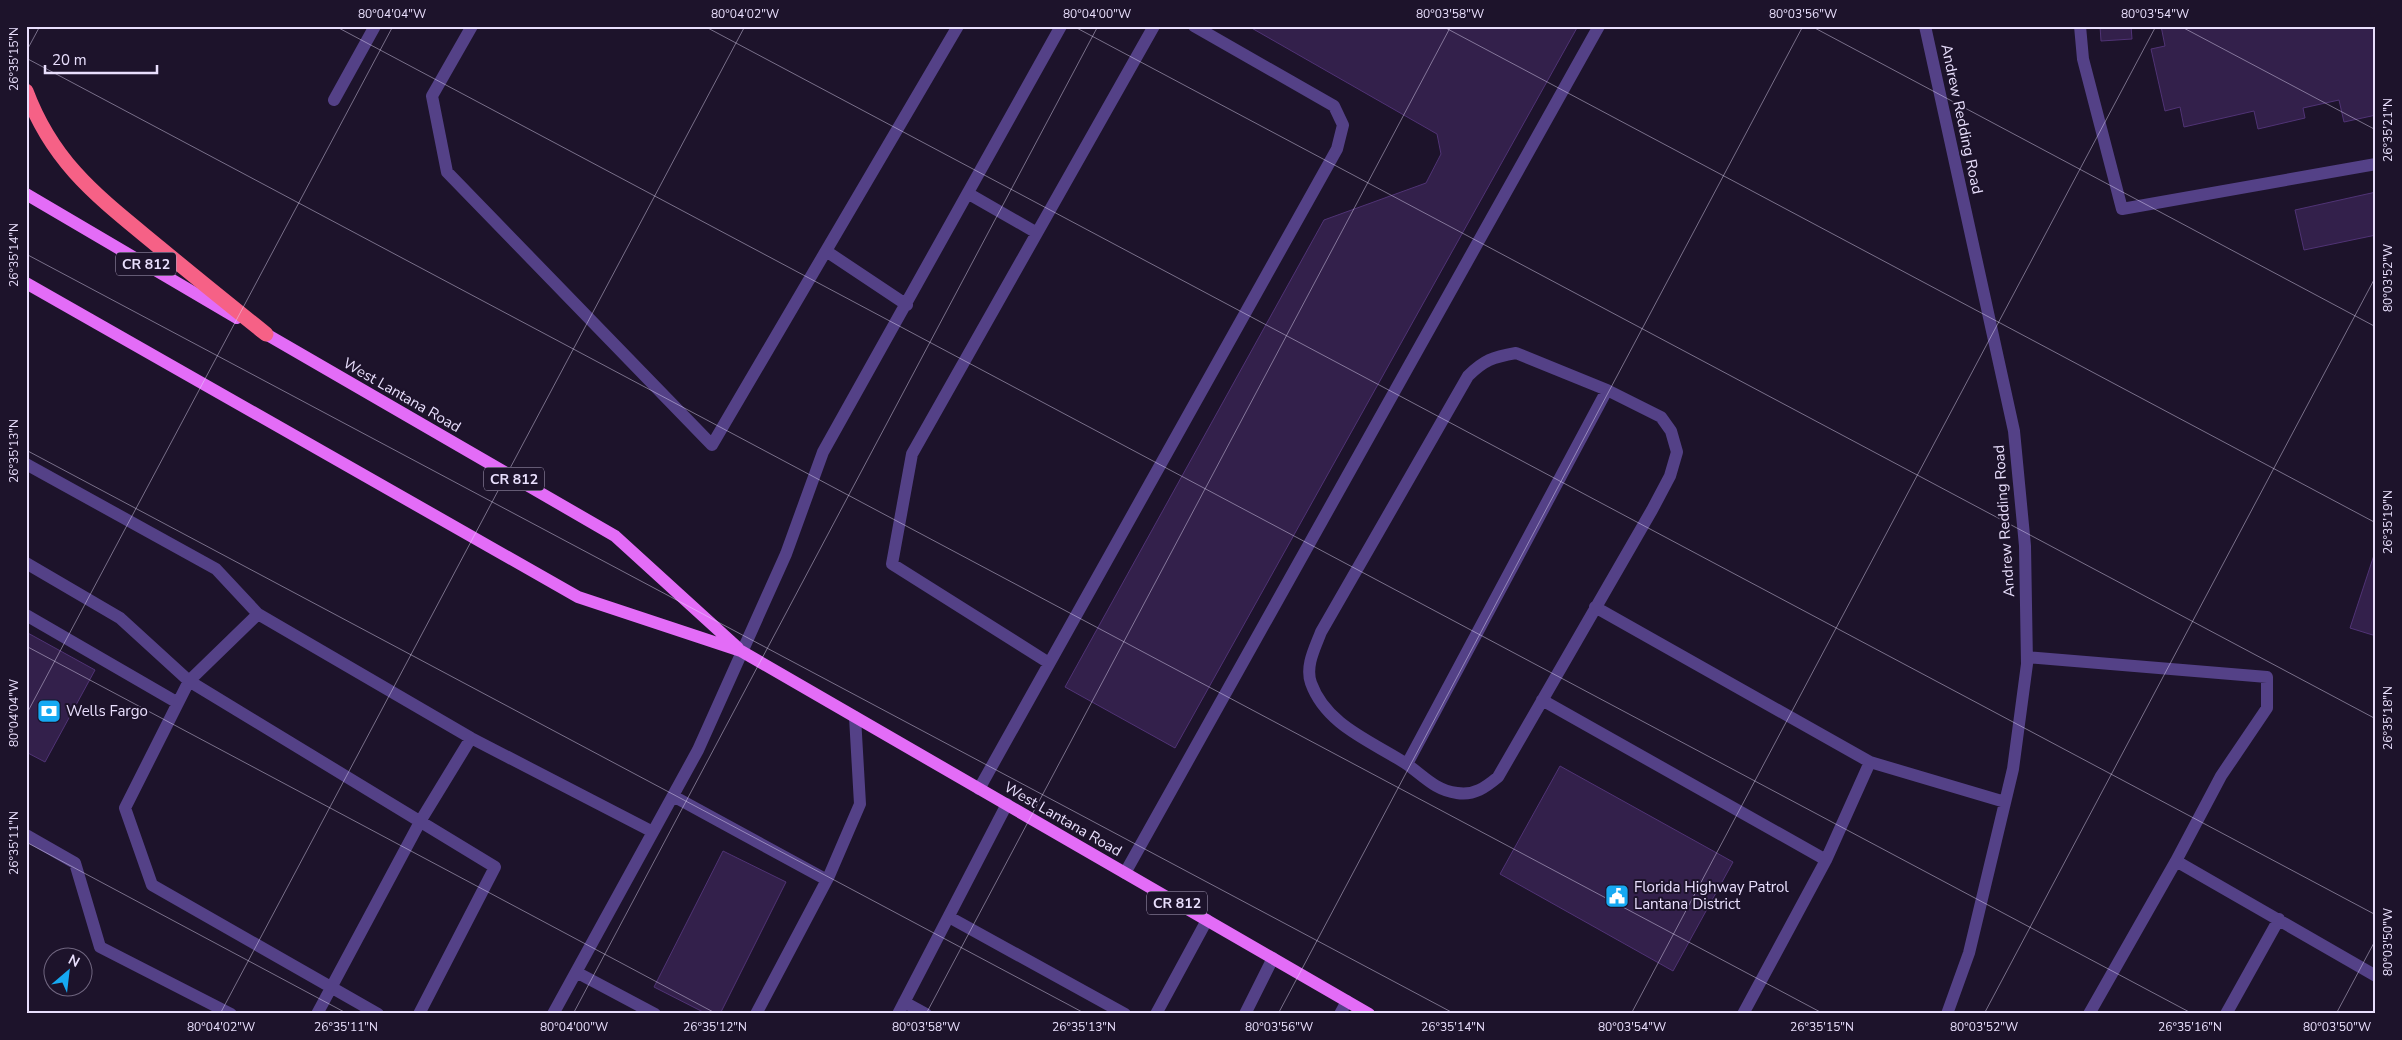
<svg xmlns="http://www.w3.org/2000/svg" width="2402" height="1040" font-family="'Nunito Sans',sans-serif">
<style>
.building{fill:#33204b;stroke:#503375}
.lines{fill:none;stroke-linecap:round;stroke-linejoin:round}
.minor{stroke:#544187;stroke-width:12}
.major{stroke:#e36cf7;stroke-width:12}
.highway{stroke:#f66186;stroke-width:15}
.ticks{fill:none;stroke:#e9dffd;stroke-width:1;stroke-opacity:0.45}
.labels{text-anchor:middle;stroke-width:4;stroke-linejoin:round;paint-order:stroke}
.shield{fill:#1d132b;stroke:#aca2be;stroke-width:1}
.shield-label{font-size:14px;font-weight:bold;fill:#e9dffd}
.street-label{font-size:15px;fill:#e9dffd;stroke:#1d132b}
.poi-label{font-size:15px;fill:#e9dffd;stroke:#1d132b;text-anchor:start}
.neatline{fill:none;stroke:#e9dffd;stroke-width:2}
.ticks-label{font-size:12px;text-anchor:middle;fill:#e9dffd}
</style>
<rect width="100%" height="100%" fill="#1d132b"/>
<path class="building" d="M 1248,26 L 1578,26 L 1175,748 L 1065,687 L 1324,220 L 1426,183 L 1441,154 L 1437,134 Z
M 2100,26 L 2131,26 L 2132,39 L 2101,41 Z
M 2161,26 L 2376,26 L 2376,115 L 2344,122 L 2339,100 L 2303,108 L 2305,118 L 2258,129 L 2254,111 L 2184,127 L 2180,107 L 2165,111 L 2151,49 L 2165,46 Z
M 2376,192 L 2376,235 L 2304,250 L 2295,210 Z
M 2376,549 L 2376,636 L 2350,628 Z
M 26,632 L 95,670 L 45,762 L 26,752 Z
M 1560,766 L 1733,862 L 1673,971 L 1500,874 Z
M 723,851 L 786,882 L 720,1014 L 707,1014 L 654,987 Z"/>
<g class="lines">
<path class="minor" d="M 472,26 L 432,96 L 447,172 L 712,445 L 958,26
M 1925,26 L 2014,431 L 2025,546 L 2027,664 L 2013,769 L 1969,953 L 1947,1014
M 2080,26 L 2083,59 L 2122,209 L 2376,164
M 334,100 L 375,26
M 969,194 L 1037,233
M 826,251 L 907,305
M 1516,353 L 1607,390 L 1661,417 L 1671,431 L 1677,452 L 1670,476 L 1652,510 L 1498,777 C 1486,787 1474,796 1457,793 C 1434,790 1423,775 1405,763 C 1371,741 1326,725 1311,683 C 1305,666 1315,648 1321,632 L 1468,376 C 1484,360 1493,357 1516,353 Z
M 26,464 L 216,569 L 258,614 L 471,738 L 653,832
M 26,563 L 120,618 L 189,681 L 495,867 L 419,1014
M 1595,607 L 1870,762 L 2005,802
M 258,614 L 189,681 L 125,808 L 152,885 L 378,1014
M 26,615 L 178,703
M 2027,657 L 2267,677 L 2267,708 L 2221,776 L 2176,861 L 2376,976
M 1049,663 L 892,564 L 912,454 L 1154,26
M 1542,700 L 1826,860
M 1407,764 L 1607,390
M 979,789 L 1337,149 L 1343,125 L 1334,106 L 1194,26
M 673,796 L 827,880
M 26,835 L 75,863 L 100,947 L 231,1014
M 1125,873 L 1599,26
M 949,917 L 1125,1014
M 576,972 L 655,1014
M 904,1002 L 926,1014
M 317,1014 L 421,820 L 471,738
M 553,1014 L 698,750 L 786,554 L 823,452 L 1061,26
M 756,1014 L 829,876 L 860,804 L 855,717
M 898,1014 L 1007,804
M 1156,1014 L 1207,920
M 1245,1014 L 1273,958
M 1340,1014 L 1347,1001
M 1743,1014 L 1826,860 L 1870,762
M 2089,1014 L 2176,861
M 2226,1014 L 2279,919"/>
<path class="major" d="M 26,194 L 237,318
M 26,283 L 578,597 L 741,651 L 1369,1014
M 259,330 L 615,536 L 738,648"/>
<path class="highway" d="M 26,91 C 54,166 101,199 160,248 C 195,277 231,306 266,334"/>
</g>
<path class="ticks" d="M 335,26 L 2193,1014M 704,26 L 2376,915M 1073,26 L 2376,719M 1442,26 L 2376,523M 1811,26 L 2376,327M 2180,26 L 2376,130M 26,52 L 40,26M 26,58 L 1824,1014M 26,254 L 1455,1014M 26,450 L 1086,1014M 26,646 L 717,1014M 26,715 L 393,26M 26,842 L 348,1014M 220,1014 L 745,26M 573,1014 L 1098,26M 926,1014 L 1451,26M 1278,1014 L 1803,26M 1631,1014 L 2156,26M 1984,1014 L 2376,276M 2336,1014 L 2376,939"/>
<defs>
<g id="bank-square" transform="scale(1.25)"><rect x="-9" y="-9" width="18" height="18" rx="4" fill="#16a9f2" stroke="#1d132b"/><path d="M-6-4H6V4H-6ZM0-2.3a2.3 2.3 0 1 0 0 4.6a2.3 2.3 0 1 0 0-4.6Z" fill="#fff"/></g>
<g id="civic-square" transform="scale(1.25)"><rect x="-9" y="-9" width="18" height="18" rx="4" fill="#16a9f2" stroke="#1d132b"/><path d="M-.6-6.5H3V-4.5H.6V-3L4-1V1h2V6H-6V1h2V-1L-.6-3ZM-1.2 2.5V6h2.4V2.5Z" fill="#fff"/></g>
</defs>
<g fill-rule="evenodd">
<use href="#bank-square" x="49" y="711"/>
<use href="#civic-square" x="1617" y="896"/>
</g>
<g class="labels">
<g class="shield">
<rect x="116" y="252.5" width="60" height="23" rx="4"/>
<rect x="484" y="467.5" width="60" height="23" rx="4"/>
<rect x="1147" y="891.5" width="60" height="23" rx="4"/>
</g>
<g class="shield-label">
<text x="146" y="269">CR 812</text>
<text x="514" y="484">CR 812</text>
<text x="1177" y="908">CR 812</text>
</g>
<g class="street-label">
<text transform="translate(1962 119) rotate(78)" y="5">Andrew Redding Road</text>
<text transform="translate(402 395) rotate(30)" y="5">West Lantana Road</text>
<text transform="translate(2004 521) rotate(-94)" y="5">Andrew Redding Road</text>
<text transform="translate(1063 819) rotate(30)" y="5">West Lantana Road</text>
</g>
<g class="poi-label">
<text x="66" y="716">Wells Fargo</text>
<text x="1634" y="892">Florida Highway Patrol<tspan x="1634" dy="17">Lantana District</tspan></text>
</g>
</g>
<rect width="2402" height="1040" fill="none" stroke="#1d132b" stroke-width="55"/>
<g transform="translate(68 972) rotate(28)"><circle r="24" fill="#1d132b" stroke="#6f657f"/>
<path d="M0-4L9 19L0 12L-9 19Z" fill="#16a9f2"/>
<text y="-8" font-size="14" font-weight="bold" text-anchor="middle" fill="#e9dffd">N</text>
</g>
<path d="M45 65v8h112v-8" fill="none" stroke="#e9dffd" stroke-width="2.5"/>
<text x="52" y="65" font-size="15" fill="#e9dffd" stroke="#1d132b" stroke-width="4" paint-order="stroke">20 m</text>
<rect x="28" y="28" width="2346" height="984" class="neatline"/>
<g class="ticks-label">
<text x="392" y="18">80°04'04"W</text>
<text x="745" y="18">80°04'02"W</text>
<text x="1097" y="18">80°04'00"W</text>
<text x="1450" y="18">80°03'58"W</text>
<text x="1803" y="18">80°03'56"W</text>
<text x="2155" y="18">80°03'54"W</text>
<text transform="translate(14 59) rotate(-90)" y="4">26°35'15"N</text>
<text transform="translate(2388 130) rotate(-90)" y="4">26°35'21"N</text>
<text transform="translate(14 255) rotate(-90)" y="4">26°35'14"N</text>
<text transform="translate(2388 278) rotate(-90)" y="4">80°03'52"W</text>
<text transform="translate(14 451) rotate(-90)" y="4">26°35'13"N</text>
<text transform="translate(2388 522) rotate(-90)" y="4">26°35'19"N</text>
<text transform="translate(14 713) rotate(-90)" y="4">80°04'04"W</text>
<text transform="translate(2388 718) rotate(-90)" y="4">26°35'18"N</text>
<text transform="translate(14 843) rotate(-90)" y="4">26°35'11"N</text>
<text transform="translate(2388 942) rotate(-90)" y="4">80°03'50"W</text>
<text x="221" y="1031">80°04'02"W</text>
<text x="346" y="1031">26°35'11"N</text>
<text x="574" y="1031">80°04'00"W</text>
<text x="715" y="1031">26°35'12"N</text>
<text x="926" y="1031">80°03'58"W</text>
<text x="1084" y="1031">26°35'13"N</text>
<text x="1279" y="1031">80°03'56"W</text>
<text x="1453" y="1031">26°35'14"N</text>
<text x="1632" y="1031">80°03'54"W</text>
<text x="1822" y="1031">26°35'15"N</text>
<text x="1984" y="1031">80°03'52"W</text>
<text x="2190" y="1031">26°35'16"N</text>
<text x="2337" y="1031">80°03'50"W</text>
</g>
</svg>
